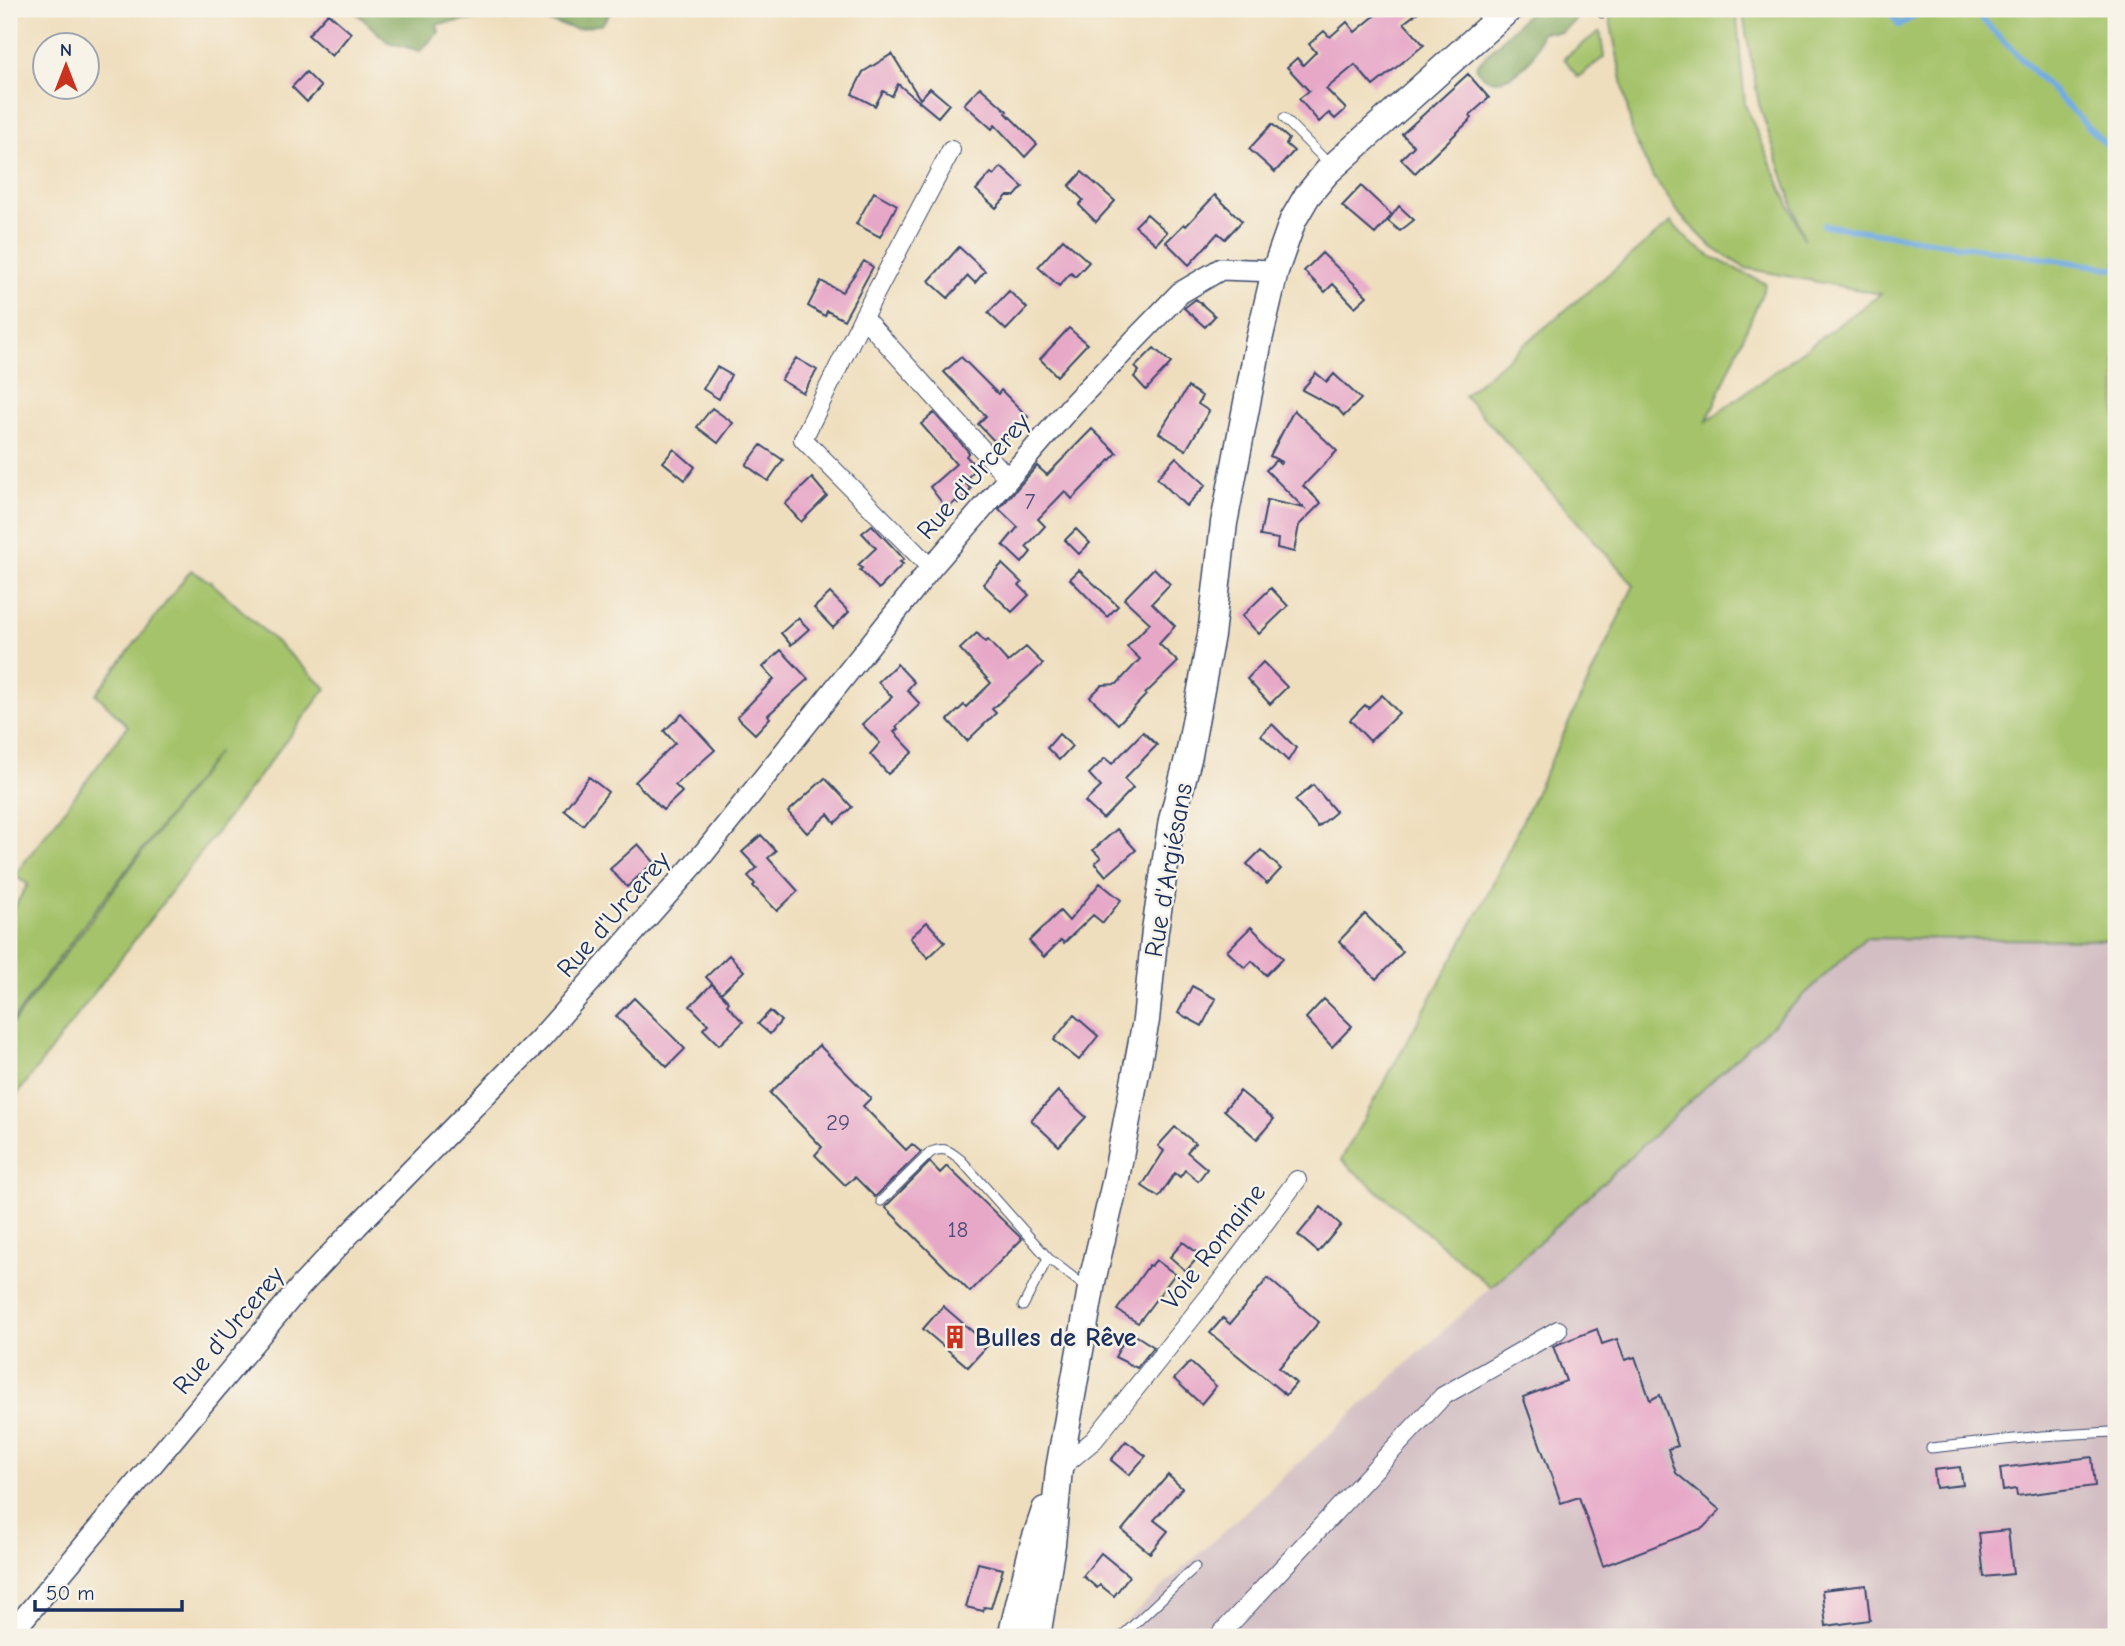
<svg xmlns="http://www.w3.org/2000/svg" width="2125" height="1646" font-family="'Comic Neue',sans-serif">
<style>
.industrial{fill:#d2bec3}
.green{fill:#a5c36a;stroke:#607964;stroke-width:2}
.forest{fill:#84a95e;stroke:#506c5e;stroke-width:2}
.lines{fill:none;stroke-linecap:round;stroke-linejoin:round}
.stream{stroke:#72ace2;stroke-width:6}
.building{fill:#e7a8c8}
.service-casing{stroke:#3b496c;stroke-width:11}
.minor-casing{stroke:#3b496c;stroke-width:20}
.tertiary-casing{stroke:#3b496c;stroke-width:24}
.primary-casing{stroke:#3b496c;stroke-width:29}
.service{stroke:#fff;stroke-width:9}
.minor{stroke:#fff;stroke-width:18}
.tertiary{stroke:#fff;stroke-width:21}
.primary{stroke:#fff;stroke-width:26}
.labels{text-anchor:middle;stroke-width:5;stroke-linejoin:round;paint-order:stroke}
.number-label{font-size:23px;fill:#4e4d78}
.street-label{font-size:26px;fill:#1b2f5e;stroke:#f7f3e8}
.poi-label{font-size:26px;font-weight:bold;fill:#1b2f5e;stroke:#f7f3e8;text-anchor:start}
</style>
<rect width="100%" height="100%" fill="#f7f3e8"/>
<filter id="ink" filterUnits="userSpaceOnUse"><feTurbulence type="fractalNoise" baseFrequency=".0143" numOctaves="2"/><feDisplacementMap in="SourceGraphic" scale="14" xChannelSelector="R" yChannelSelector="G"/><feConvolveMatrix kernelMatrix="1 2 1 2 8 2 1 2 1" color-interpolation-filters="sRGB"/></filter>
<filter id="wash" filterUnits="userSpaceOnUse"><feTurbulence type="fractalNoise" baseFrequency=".00686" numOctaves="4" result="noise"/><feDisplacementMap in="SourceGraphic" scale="28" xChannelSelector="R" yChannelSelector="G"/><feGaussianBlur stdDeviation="1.57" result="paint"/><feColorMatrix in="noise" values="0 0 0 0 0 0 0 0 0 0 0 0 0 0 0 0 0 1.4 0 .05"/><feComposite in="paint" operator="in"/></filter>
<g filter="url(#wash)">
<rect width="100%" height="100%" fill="#efdebd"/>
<path class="industrial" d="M 1865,938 L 2116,940 L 2116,1637 L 1108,1637 L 1491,1287 Z"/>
<path class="green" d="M 1608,9 L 1736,9 L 1745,105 L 1804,239 L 1759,104 L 1742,9 L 2116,9 L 2116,940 L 1865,938 L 1491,1287 L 1341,1160 L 1483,904 L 1634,585 L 1464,395 L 1671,222 L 1691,243 L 1714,258 L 1766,284 L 1707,421 L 1881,294 L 1745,268 L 1713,248 L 1681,216 L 1652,175 L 1633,136 Z
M 1600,31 L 1604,57 L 1578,77 L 1564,58 Z
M 191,570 L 212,583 L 326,688 L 9,1105 L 9,1028 L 218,752 L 89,918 L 9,1025 L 9,916 L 28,884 L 14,876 L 128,726 L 96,694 Z"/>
<path class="forest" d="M 352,9 L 613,9 L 602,24 L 576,29 L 546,21 L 517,19 L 478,19 L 437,24 L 439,32 L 420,51 L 388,42 Z
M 1532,9 L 1575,9 L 1575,21 L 1561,32 L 1542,32 C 1538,39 1538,46 1535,52 C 1524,73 1489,96 1476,66 Z"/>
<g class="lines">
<path class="stream" d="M 1888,9 L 1899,25 L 1926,9
M 1972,9 L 2116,155
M 1824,225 L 2116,269"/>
</g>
<g id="blocks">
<path class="building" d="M 1383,9 L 1422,9 L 1404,23 L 1424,45 L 1373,86 L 1355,65 L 1326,89 L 1346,109 L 1335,119 L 1329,113 L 1319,122 L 1299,99 L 1309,91 L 1287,67 L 1297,58 L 1303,65 L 1316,52 L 1309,44 L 1324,31 L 1330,37 L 1347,22 L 1355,32 Z
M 328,13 L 351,33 L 332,56 L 308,35 Z
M 892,54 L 920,99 L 930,88 L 949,104 L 938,117 L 898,84 L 892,96 L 883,91 L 875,106 L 852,94 L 863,72 Z
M 306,72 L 321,87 L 307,102 L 292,87 Z
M 1468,74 L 1489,98 L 1470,115 L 1472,118 L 1415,173 L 1401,159 L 1414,146 L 1402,134 Z
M 980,87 L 1007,111 L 1006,113 L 1037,144 L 1025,157 L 995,125 L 992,129 L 964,104 Z
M 1272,124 L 1289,139 L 1286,144 L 1294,151 L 1275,172 L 1249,149 Z
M 1001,167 L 1023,187 L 1015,196 L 1007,196 L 996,208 L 976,190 L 991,173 L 994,175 Z
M 1082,172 L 1115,201 L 1096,222 L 1079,205 L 1083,200 L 1069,186 Z
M 1361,186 L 1392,215 L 1375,234 L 1342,206 Z
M 874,192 L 897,205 L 880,237 L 856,224 Z
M 1215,195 L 1242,221 L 1225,239 L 1218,233 L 1189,265 L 1166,242 L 1184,224 L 1186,226 Z
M 1399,206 L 1414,220 L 1400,231 L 1388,221 Z
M 1147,214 L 1167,232 L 1156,244 L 1135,226 Z
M 1063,239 L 1089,262 L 1075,277 L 1071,273 L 1059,286 L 1038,267 Z
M 959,247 L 985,271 L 975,283 L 968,276 L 948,298 L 929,281 Z
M 1322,253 L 1367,296 L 1355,307 L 1333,284 L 1325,292 L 1304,271 Z
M 864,261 L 873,267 L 844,320 L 827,311 L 825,316 L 808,306 L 821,281 L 842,292 Z
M 1009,291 L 1027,308 L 1006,330 L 988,313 Z
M 1196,299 L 1215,316 L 1205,327 L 1184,308 Z
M 1069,328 L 1087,344 L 1057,376 L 1040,359 Z
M 1154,348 L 1171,363 L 1146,390 L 1134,377 L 1139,371 L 1135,367 Z
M 961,357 L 998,394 L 1001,390 L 1028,417 L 999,446 L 978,424 L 986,416 L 944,372 Z
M 796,358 L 817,370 L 803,393 L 781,380 Z
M 717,367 L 731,375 L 719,399 L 703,389 Z
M 1316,373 L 1327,382 L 1334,374 L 1361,399 L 1344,416 L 1338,409 L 1302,390 Z
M 1188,387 L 1202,396 L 1198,404 L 1209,411 L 1186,450 L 1159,433 Z
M 712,408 L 733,423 L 718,443 L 697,427 Z
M 1294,410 L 1337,451 L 1303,486 L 1321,503 L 1299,525 L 1294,552 L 1277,548 L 1278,539 L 1260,536 L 1267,500 L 1304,508 L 1266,470 L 1276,460 L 1280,464 L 1282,462 L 1270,456 Z
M 934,413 L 969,452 L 966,456 L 977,468 L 968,477 L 970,479 L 966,484 L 971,489 L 958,503 L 956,501 L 947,509 L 930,487 L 956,464 L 921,424 Z
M 1092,429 L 1117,453 L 1072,499 L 1065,491 L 1038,519 L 1045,526 L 1026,547 L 1031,552 L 1022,563 L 1003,545 L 1018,527 L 999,509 L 1037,466 L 1047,475 Z
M 761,445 L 783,460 L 768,481 L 746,465 Z
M 674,449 L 695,467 L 685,480 L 663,462 Z
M 1176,457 L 1206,485 L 1186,506 L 1157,478 Z
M 812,478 L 827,496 L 801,522 L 785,504 Z
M 872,525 L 904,559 L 900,562 L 903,564 L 879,589 L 860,570 L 862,568 L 858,565 L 876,548 L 862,533 Z
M 1076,529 L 1090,543 L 1079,554 L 1065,540 Z
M 1002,564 L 1022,583 L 1019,585 L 1029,595 L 1012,612 L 983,584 Z
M 1154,568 L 1170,584 L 1152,603 L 1175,626 L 1159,644 L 1178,662 L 1145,694 L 1146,695 L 1118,724 L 1090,697 L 1102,685 L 1117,684 L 1140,659 L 1127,647 L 1150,623 L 1124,599 Z
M 1079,570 L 1118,606 L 1107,617 L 1070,579 Z
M 1271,588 L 1288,606 L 1259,634 L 1242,616 Z
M 830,593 L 849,612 L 833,628 L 814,608 Z
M 798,618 L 809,629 L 791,645 L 781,633 Z
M 977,633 L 985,642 L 988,640 L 1008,662 L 1026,647 L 1043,664 L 992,709 L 996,713 L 967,741 L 948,720 L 964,705 L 966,707 L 991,683 L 960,649 Z
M 781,650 L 808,679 L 768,715 L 770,718 L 755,734 L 737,717 L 774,679 L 763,667 Z
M 1263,662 L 1287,687 L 1270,704 L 1247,679 Z
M 897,664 L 914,682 L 907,690 L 920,704 L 896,727 L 898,729 L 894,732 L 913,752 L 888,774 L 870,754 L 880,743 L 862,724 L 892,697 L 878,682 Z
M 1382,695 L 1399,713 L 1370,741 L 1350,720 L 1365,705 L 1368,708 Z
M 682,714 L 715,750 L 675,785 L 682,792 L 663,810 L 635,782 L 675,743 L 664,731 Z
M 1272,724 L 1296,748 L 1288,761 L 1261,735 Z
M 1143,732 L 1157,745 L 1124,779 L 1133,788 L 1103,819 L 1085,802 L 1101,787 L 1089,774 L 1105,758 L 1112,764 Z
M 1059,734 L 1072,746 L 1059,760 L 1047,748 Z
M 589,777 L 608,792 L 583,825 L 564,810 Z
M 825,778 L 852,807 L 835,823 L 828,814 L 807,833 L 788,812 Z
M 1313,785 L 1336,812 L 1318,827 L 1295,800 Z
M 1117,829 L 1136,850 L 1106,876 L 1095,863 L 1101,858 L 1093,850 Z
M 761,835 L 776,851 L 768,858 L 798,891 L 777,911 L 753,886 L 755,884 L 748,876 L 757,868 L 742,852 Z
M 638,844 L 654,862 L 627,887 L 610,869 Z
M 1261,850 L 1281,869 L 1267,884 L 1247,864 Z
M 1100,883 L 1121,900 L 1103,923 L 1093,915 L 1064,943 L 1061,940 L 1044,957 L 1029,941 L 1060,911 L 1069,921 Z
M 1365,914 L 1403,952 L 1376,979 L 1339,941 Z
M 927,922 L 945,942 L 928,958 L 910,938 Z
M 1251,927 L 1283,958 L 1266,975 L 1252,961 L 1245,968 L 1227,951 Z
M 729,955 L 744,971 L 721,993 L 706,977 Z
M 712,984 L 729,1002 L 727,1005 L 743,1022 L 719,1045 L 703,1029 L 708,1024 L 690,1006 Z
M 1192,986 L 1216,999 L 1202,1026 L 1178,1013 Z
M 634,998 L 685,1049 L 667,1067 L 616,1016 Z
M 1324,999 L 1352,1026 L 1332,1047 L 1306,1018 Z
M 770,1011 L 781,1021 L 770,1034 L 758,1024 Z
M 1074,1015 L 1098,1036 L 1079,1060 L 1054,1040 Z
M 819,1045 L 871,1098 L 863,1106 L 906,1150 L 912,1144 L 921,1152 L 875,1197 L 855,1177 L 845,1185 L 815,1155 L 822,1147 L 770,1093 Z
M 1058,1091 L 1086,1117 L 1059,1146 L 1031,1120 Z
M 1240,1091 L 1274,1119 L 1257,1139 L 1224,1110 Z
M 1175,1127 L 1195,1143 L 1187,1152 L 1207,1169 L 1198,1181 L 1185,1170 L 1180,1177 L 1175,1173 L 1159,1197 L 1142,1186 L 1164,1151 L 1158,1146 Z
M 930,1162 L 940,1173 L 947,1166 L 1022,1239 L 970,1292 L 885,1207 Z
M 1321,1207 L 1341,1225 L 1318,1252 L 1298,1235 Z
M 1183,1242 L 1200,1255 L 1186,1271 L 1170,1257 Z
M 1156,1260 L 1175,1274 L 1138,1323 L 1117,1310 L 1149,1265 L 1151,1266 Z
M 1268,1278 L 1319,1322 L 1279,1368 L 1296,1383 L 1286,1395 L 1210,1333 L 1223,1318 L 1230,1324 Z
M 943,1306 L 988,1345 L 968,1367 L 923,1329 Z
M 1597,1329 L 1602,1344 L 1617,1339 L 1625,1360 L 1635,1357 L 1650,1400 L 1660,1395 L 1678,1446 L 1668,1449 L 1676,1473 L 1720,1510 L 1703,1528 L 1603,1566 L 1579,1497 L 1561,1503 L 1523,1397 L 1566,1381 L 1553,1346 Z
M 1129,1331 L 1154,1347 L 1137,1368 L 1115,1357 Z
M 1190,1362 L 1216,1386 L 1201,1404 L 1174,1379 Z
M 1126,1441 L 1146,1456 L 1129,1475 L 1111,1460 Z
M 2092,1457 L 2095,1486 L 2017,1496 L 2016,1489 L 2003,1491 L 2000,1468 Z
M 1960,1467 L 1963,1485 L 1936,1488 L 1934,1470 Z
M 1168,1475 L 1182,1488 L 1154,1520 L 1168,1531 L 1150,1553 L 1122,1530 Z
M 2008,1530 L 2013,1574 L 1984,1577 L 1979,1533 Z
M 1101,1553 L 1129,1576 L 1114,1596 L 1100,1585 L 1097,1588 L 1083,1576 Z
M 978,1563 L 1003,1569 L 991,1608 L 984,1607 L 983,1611 L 966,1607 Z
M 1866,1585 L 1870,1620 L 1826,1626 L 1822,1590 Z"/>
</g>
</g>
<g filter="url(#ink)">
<use href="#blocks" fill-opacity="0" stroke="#3b496c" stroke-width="2"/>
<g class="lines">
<g class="service-casing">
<path id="service" d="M 1601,9 L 1602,13
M 1284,118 L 1331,166
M 881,1201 L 931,1152 C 945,1146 950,1151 961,1160 L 1048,1258 L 1087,1288
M 1023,1306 L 1048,1258
M 1931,1448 L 2042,1436 L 2111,1432 L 2116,1435
M 1121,1637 L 1195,1567"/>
</g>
<g class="minor-casing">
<path id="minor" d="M 1483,9 L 1495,21
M 863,317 L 1007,477
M 931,568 L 803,439 L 863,317 L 951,150
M 1059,1469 L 1094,1440 L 1215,1289 L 1297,1180
M 1218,1637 L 1443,1396 L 1558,1330"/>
</g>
<g class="tertiary-casing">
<path id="tertiary" d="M 9,1636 L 300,1287 L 357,1226 L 540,1039 L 704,853 L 931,568 L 1073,404 L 1180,293 L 1221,269 L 1275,271"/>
</g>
<g class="primary-casing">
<path id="primary" d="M 1011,1637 L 1033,1546 L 1045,1510
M 1037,1637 L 1052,1544 L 1059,1469 L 1093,1277 L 1115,1183 L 1146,1020 L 1155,930 L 1172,820 L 1189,755 L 1211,635 L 1224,523 L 1259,340 L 1275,271 L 1293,220 L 1307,196 L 1327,172 L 1509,9"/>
</g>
<use href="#service" class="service"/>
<use href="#minor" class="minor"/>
<use href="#tertiary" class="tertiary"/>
<use href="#primary" class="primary"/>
</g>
</g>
<defs>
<g id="building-bare" transform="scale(1.89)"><path d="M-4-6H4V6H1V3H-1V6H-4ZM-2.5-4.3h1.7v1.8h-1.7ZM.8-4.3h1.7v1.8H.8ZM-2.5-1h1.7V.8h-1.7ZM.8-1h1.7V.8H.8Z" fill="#c8321e" stroke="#f7f3e8" stroke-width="2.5" paint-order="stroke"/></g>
</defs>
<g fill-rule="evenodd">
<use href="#building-bare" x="955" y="1337"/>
</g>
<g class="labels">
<g class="number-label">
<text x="1030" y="509">7</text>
<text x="838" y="1130">29</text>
<text x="958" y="1237">18</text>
</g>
<g class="street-label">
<text transform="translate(973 476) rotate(-49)" y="9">Rue d'Urcerey</text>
<text transform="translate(1168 870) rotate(-80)" y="9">Rue d'Argiésans</text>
<text transform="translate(613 914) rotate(-49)" y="9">Rue d'Urcerey</text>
<text transform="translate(1213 1246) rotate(-52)" y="9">Voie Romaine</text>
<text transform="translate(228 1330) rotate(-50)" y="9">Rue d'Urcerey</text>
</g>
<g class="poi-label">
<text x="975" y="1346">Bulles de Rêve</text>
</g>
</g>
<rect width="2125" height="1646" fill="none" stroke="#f7f3e8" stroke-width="35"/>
<g transform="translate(66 66)"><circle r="33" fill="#f7f3e8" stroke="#9fa5b1" stroke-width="2"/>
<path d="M0-5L12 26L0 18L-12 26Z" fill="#c8321e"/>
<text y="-10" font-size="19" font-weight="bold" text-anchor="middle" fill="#1b2f5e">N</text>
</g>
<path d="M35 1600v10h147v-10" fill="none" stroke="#1b2f5e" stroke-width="3.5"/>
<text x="46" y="1600" font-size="21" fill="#1b2f5e" stroke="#f7f3e8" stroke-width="5" paint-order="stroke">50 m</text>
</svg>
